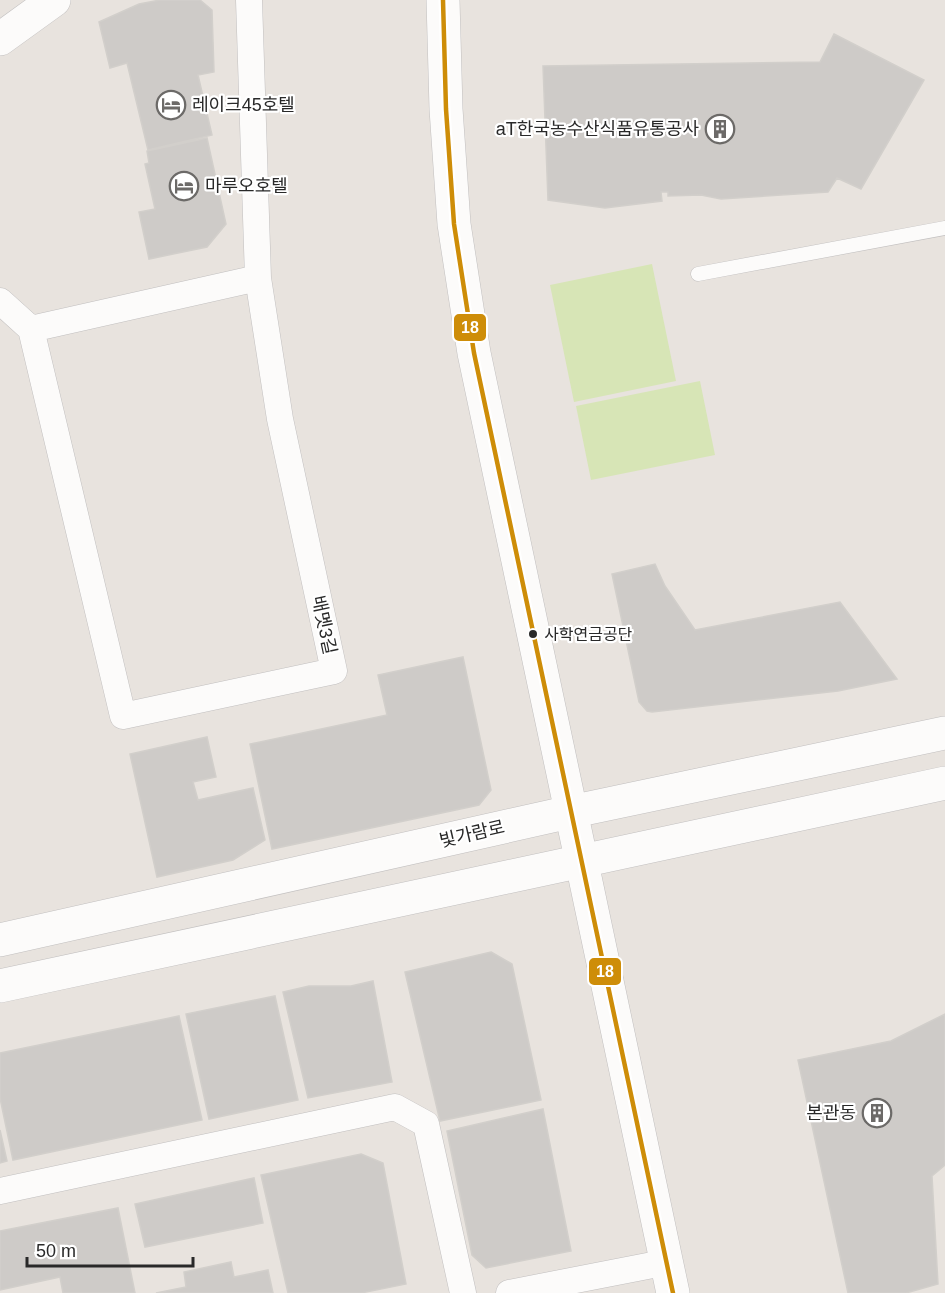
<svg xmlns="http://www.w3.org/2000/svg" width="945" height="1293" font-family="Helvetica,'Noto Sans KR',sans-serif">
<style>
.pitch{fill:#d7e5b6}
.building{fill:#cecbc8;stroke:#d2cfcb;stroke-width:1.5}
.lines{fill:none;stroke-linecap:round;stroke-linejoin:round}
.service-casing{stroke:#c1bfbf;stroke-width:15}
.minor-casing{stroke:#c1bfbf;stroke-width:27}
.tertiary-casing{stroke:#c1bfbf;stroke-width:34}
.secondary-casing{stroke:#c1bfbf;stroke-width:34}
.service{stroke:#fcfbfa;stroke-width:14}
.minor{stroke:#fcfbfa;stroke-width:26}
.tertiary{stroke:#fcfbfa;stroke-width:33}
.secondary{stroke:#fcfbfa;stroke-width:33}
.bus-1-casing{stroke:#fff;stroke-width:9}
.bus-1{stroke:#ce8d08;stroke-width:4.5}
.bus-dot{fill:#292929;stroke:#fff;stroke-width:2}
.labels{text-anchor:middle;stroke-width:4.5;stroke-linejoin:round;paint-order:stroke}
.bus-label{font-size:16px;fill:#292929;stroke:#fff;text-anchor:start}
.poi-label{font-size:18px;fill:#292929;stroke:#fff;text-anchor:start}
.street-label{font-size:18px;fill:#292929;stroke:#fff}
.line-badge{stroke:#fff;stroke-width:2}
.badge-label{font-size:16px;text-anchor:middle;font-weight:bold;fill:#fff}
</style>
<rect width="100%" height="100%" fill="#e8e3de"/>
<path class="pitch" d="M 652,264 L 676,381 L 574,402 L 550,285 Z
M 700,381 L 715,455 L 591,480 L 576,406 Z"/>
<path class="building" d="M 160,0 L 200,0 L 212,10 L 214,72 L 198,75 L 212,135 L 148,150 L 127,63 L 110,68 L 99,22 L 139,4 Z
M 834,34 L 924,80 L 861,189 L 837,178 L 828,192 L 721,199 L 701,195 L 668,196 L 668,192 L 661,192 L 662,201 L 605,208 L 548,200 L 543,66 L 820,62 Z
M 207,138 L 226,224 L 207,247 L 149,259 L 139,212 L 155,209 L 145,164 L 149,163 L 147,151 Z
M 655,564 L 665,586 L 695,630 L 840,602 L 897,679 L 838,691 L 652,712 L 647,711 L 639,702 L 612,574 Z
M 463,657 L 491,790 L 479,805 L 272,849 L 250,744 L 387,715 L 378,675 Z
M 207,737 L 216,777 L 193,782 L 198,800 L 253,788 L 265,840 L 233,860 L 157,877 L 130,754 Z
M 491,952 L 512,964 L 541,1100 L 440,1121 L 405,972 Z
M 373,981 L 392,1082 L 308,1098 L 283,992 L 309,986 L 351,986 Z
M 275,996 L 298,1100 L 209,1119 L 186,1014 Z
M 945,1014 L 945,1165 L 932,1176 L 938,1284 L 906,1293 L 848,1293 L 798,1060 L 891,1041 Z
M 179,1016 L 202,1120 L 13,1160 L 0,1098 L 0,1053 Z
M 543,1109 L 571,1251 L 486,1268 L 472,1255 L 447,1131 Z
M 0,1130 L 7,1161 L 0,1163 Z
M 361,1154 L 383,1163 L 406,1284 L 361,1293 L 288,1293 L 261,1175 Z
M 254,1178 L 263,1223 L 145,1247 L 135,1204 Z
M 118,1208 L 135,1293 L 63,1293 L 60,1277 L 0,1290 L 0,1231 Z
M 231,1262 L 234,1277 L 268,1270 L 273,1293 L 156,1293 L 186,1287 L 184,1272 Z"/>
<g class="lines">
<g class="service-casing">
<path id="service" d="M 698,274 L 945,228"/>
</g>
<g class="minor-casing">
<path id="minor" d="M 0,301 L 31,329 L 123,716 L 334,671 L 280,419 L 258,278 L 249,0
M 31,329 L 258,278
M 0,1191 L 395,1107 L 426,1124 L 463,1293
M 509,1293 L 668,1262"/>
</g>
<g class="tertiary-casing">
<path id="tertiary" d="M 443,0 L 446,109 L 454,224 L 474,353 L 673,1293
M 0,39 L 54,0"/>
</g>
<g class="secondary-casing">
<path id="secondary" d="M 0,940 L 570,812 L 945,733
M 0,986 L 945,783"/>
</g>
<use href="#service" class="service"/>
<use href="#minor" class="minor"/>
<use href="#tertiary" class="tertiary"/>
<use href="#secondary" class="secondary"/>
<g class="bus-1-casing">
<path id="bus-1" d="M 443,0 L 446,109 L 454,224 L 474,353 L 673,1293"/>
</g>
<use href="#bus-1" class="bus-1"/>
</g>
<defs>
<g id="hotel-ring" transform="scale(1.5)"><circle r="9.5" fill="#fff" stroke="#6c6a68" stroke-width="1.5"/><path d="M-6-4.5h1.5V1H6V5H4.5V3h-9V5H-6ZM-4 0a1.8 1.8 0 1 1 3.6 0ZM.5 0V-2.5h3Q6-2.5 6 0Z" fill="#6c6a68"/></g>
<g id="building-ring" transform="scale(1.5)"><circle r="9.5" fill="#fff" stroke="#6c6a68" stroke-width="1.5"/><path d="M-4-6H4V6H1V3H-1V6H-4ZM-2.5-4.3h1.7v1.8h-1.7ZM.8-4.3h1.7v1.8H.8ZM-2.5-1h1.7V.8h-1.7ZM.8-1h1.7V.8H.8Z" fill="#6c6a68"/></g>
</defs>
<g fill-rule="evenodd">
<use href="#hotel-ring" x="171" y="105"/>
<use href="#building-ring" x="720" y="129"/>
<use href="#hotel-ring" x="184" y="186"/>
<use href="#building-ring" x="877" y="1113"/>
</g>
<circle class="bus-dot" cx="533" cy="634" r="5"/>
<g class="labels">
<g class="bus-label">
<text x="544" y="640">사학연금공단</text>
</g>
<g class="poi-label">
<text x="192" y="111">레이크45호텔</text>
<text x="699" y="135" text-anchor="end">aT한국농수산식품유통공사</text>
<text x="205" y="192">마루오호텔</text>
<text x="856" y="1119" text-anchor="end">본관동</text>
</g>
<g class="street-label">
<text transform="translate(324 625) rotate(78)" y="6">배멧3길</text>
<text transform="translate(472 834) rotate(-13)" y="6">빛가람로</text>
</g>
</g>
<g class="line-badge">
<rect x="453" y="313" width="34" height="29" rx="6" fill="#ce8d08"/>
<rect x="588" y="957" width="34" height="29" rx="6" fill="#ce8d08"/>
</g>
<g class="badge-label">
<text x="470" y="333">18</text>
<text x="605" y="977">18</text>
</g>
<path d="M27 1257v9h166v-9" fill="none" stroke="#292929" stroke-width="3"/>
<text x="36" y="1257" font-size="18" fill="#292929" stroke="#ffffff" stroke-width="4.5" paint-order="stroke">50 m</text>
</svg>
